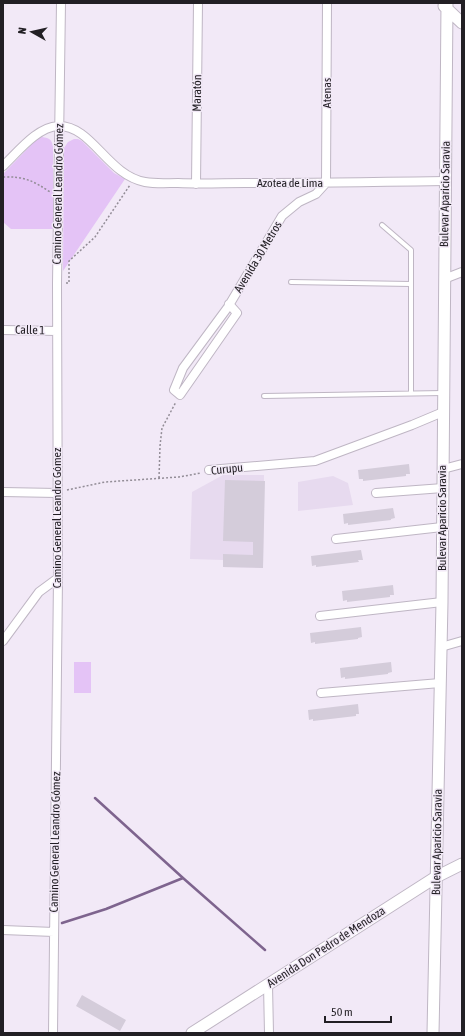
<svg xmlns="http://www.w3.org/2000/svg" width="465" height="1036" font-family="'Asap Condensed',sans-serif">
<style>
.built{fill:#e7daef}
.green{fill:#e4c3f6}
.lines{fill:none;stroke-linecap:round;stroke-linejoin:round}
.stream{stroke:#7e648e;stroke-width:2.5}
.building{fill:#d4ccda}
.lane-casing{stroke:#bfb6c4;stroke-width:6}
.street-casing{stroke:#bfb6c4;stroke-width:10}
.secondary-casing{stroke:#bfb6c4;stroke-width:13}
.path{stroke:#938d97;stroke-width:1.5;stroke-dasharray:2 2;stroke-linecap:butt}
.lane{stroke:#fff;stroke-width:4}
.street{stroke:#fff;stroke-width:8}
.secondary{stroke:#fff;stroke-width:11}
.labels{text-anchor:middle;stroke-width:3;stroke-linejoin:round;paint-order:stroke}
.street-label{font-size:12px;fill:#221f24;stroke:#f2e9f7}
</style>
<rect width="100%" height="100%" fill="#f2e9f7"/>
<path class="built" d="M 223,475 L 264,475 L 263,568 L 223,567 L 223,560 L 190,559 L 192,492 Z
M 333,476 L 348,483 L 353,505 L 298,511 L 298,482 Z"/>
<path class="green" d="M 42,137 C 50,138 52,140 53,147 L 53,229 L 11,229 L 3,222 L 3,174 L 37,139 Z
M 74,139 L 78,139 L 82,141 L 114,173 L 125,179 L 63,271 L 64,148 L 68,142 Z
M 74,662 L 91,662 L 91,693 L 74,693 Z"/>
<g class="lines">
<path class="stream" d="M 95,798 L 183,878 L 265,950
M 62,923 L 106,909 L 183,878"/>
</g>
<path class="building" d="M 409,464 L 410,474 L 406,474 L 406,476 L 363,481 L 363,479 L 359,479 L 358,470 Z
M 225,480 L 265,481 L 263,568 L 223,567 L 223,554 L 253,555 L 253,542 L 223,541 Z
M 393,508 L 395,518 L 391,519 L 391,520 L 348,525 L 348,523 L 344,524 L 343,514 Z
M 361,550 L 363,560 L 358,560 L 359,562 L 316,567 L 316,565 L 312,566 L 311,556 Z
M 393,585 L 394,595 L 390,595 L 390,597 L 347,602 L 347,600 L 343,601 L 342,591 Z
M 361,627 L 362,637 L 358,638 L 358,639 L 315,644 L 315,642 L 311,643 L 310,633 Z
M 391,662 L 392,672 L 388,673 L 388,674 L 345,679 L 345,677 L 341,678 L 340,668 Z
M 358,704 L 359,714 L 356,714 L 356,716 L 313,721 L 313,719 L 309,720 L 308,710 Z
M 82,995 L 126,1020 L 120,1031 L 76,1006 Z"/>
<g class="lines">
<g class="lane-casing">
<path id="lane" d="M 382,225 L 411,250 L 411,393
M 291,282 L 411,284
M 264,396 L 443,393"/>
</g>
<g class="street-casing">
<path id="street" d="M 3,166 C 18,152 37,127 58,126 C 92,125 107,175 145,182 C 156,184 167,183 178,183 C 201,184 223,183 245,183 C 312,183 379,182 445,181
M 196,184 L 198,3
M 444,279 L 462,272
M 229,304 L 237,313 L 180,395 L 174,390 L 183,368 L 228,307 L 282,216 L 299,202 L 316,194 L 326,183 L 327,3
M 3,330 L 57,331
M 443,469 L 462,464
M 209,470 L 315,461 L 412,425 L 443,412
M 3,492 L 57,493
M 376,493 L 443,488
M 336,539 L 442,527
M 320,616 L 442,602
M 3,641 L 39,592 L 58,578
M 441,647 L 462,641
M 321,693 L 440,683
M 3,930 L 54,932
M 268,985 L 269,1033
M 53,1033 L 58,578 L 57,284 L 61,3"/>
</g>
<g class="secondary-casing">
<path id="secondary" d="M 444,6 L 462,23
M 192,1033 L 436,877 L 462,864
M 433,1033 L 442,602 L 447,3"/>
</g>
<path class="path" d="M 3,177 C 23,176 34,181 50,192
M 66,283 L 69,283 L 69,261 L 95,237 L 130,185
M 159,478 L 160,446 L 162,428 L 176,402
M 67,490 L 105,482 L 179,477 L 201,473"/>
<use href="#lane" class="lane"/>
<use href="#street" class="street"/>
<use href="#secondary" class="secondary"/>
</g>
<g class="labels">
<g class="street-label">
<text transform="translate(197 93) rotate(-89)" y="4">Maratón</text>
<text transform="translate(327 93) rotate(-90)" y="4">Atenas</text>
<text x="290" y="187">Azotea de Lima</text>
<text transform="translate(58 194) rotate(-89)" y="4">Camino General Leandro Gómez</text>
<text transform="translate(445 194) rotate(-89)" y="4">Bulevar Aparicio Saravia</text>
<text transform="translate(258 257) rotate(-59)" y="4">Avenida 30 Metros</text>
<text transform="translate(30 330) rotate(1)" y="4">Calle 1</text>
<text transform="translate(227 469) rotate(-6)" y="4">Curupu</text>
<text transform="translate(57 518) rotate(-90)" y="4">Camino General Leandro Gómez</text>
<text transform="translate(442 518) rotate(-90)" y="4">Bulevar Aparicio Saravia</text>
<text transform="translate(55 842) rotate(-89)" y="4">Camino General Leandro Gómez</text>
<text transform="translate(437 842) rotate(-89)" y="4">Bulevar Aparicio Saravia</text>
<text transform="translate(326 947) rotate(-33)" y="4">Avenida Don Pedro de Mendoza</text>
</g>
</g>
<rect width="465" height="1036" fill="none" stroke="#221f24" stroke-width="8"/>
<g transform="translate(32 32) rotate(278)" stroke="#f2e9f7" stroke-width="3" paint-order="stroke">
<path d="M0-3L7 15L0 10L-7 15Z" fill="#221f24"/>
<text y="-6" font-size="11" font-weight="bold" text-anchor="middle" fill="#221f24">N</text>
</g>
<path d="M325 1016v6h66v-6" fill="none" stroke="#221f24" stroke-width="2"/>
<text x="331" y="1016" font-size="12" fill="#221f24" stroke="#f2e9f7" stroke-width="3" paint-order="stroke">50 m</text>
</svg>
